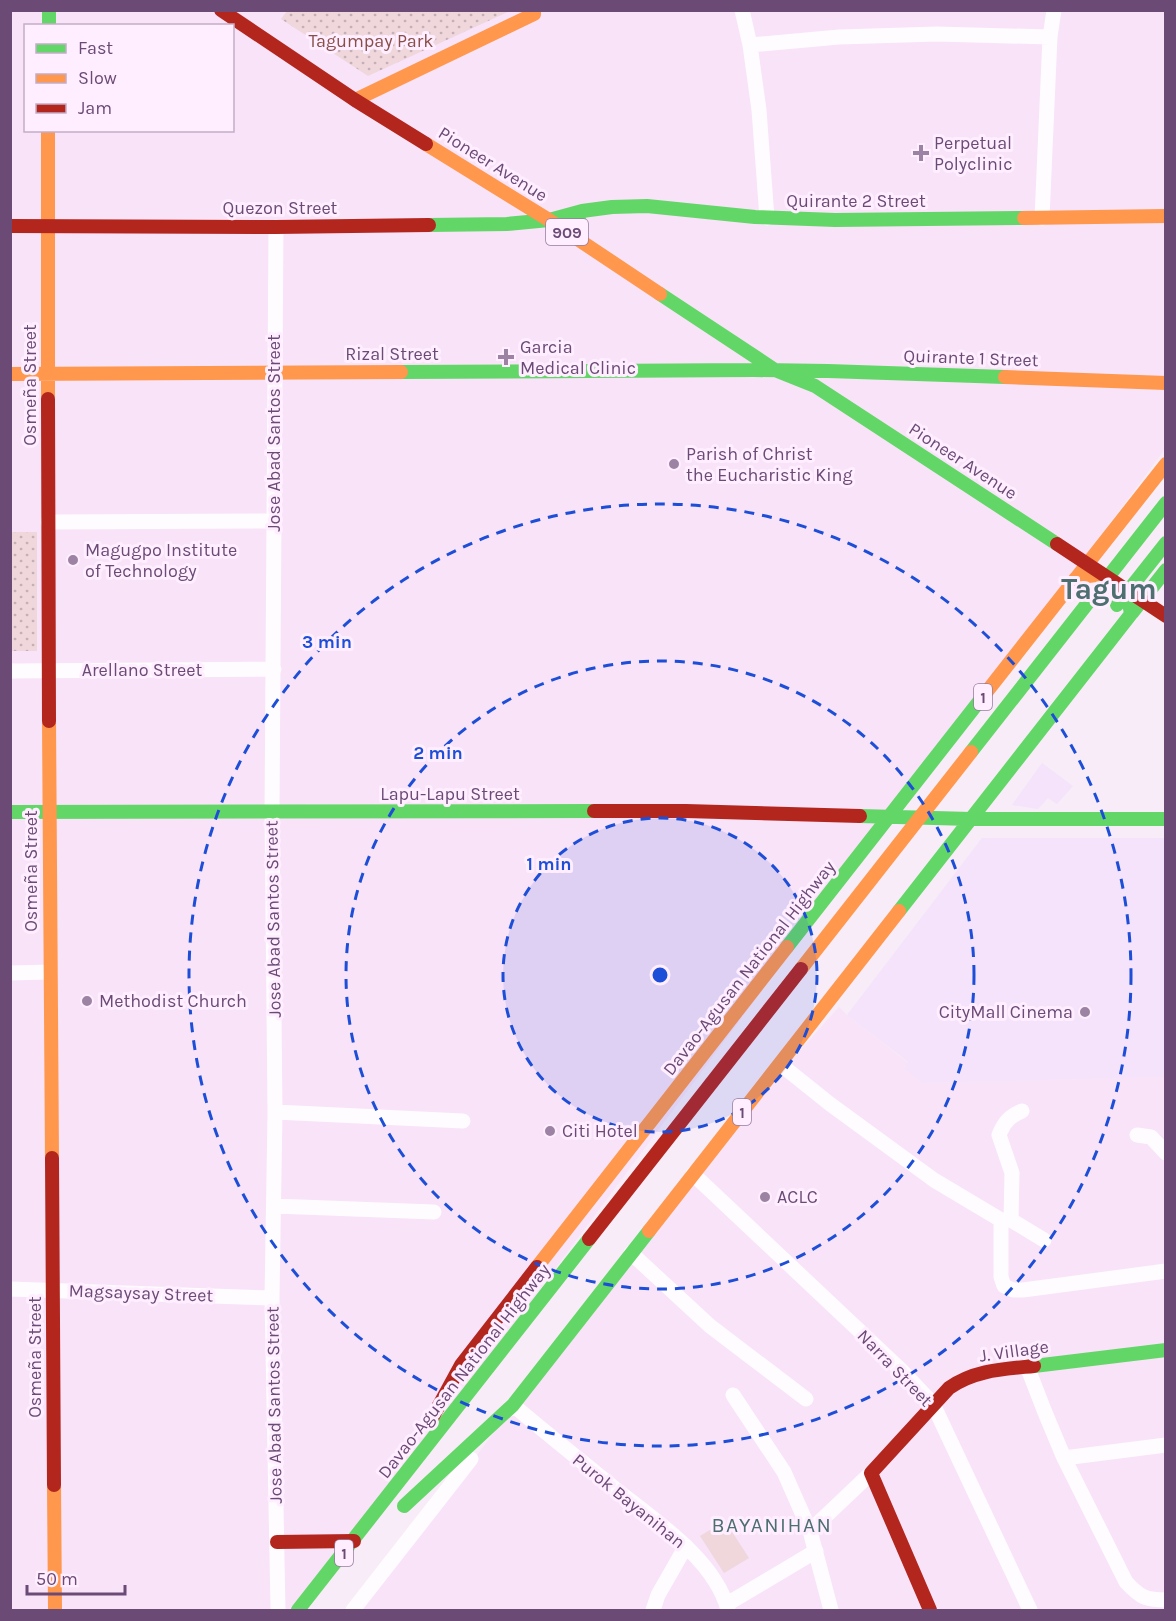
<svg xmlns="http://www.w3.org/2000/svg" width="1176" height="1621" font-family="Karla,sans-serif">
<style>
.residential{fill:#f8e3f8;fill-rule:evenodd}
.commercial{fill:#f4e3fa}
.green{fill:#f0d7dc}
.park{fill:url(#park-dots)}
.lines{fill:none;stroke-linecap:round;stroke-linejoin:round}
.street{stroke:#fefcfe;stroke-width:15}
.fast{stroke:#63d668;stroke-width:14}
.slow{stroke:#ff974d;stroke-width:14}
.jam{stroke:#b3261e;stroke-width:14}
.ring{fill:none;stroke:#1d4ed8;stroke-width:3;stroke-dasharray:10 8}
.poi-dot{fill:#9c83a3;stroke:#fef;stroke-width:2}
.labels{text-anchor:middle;stroke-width:6;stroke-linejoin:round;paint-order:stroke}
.shield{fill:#fef;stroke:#977c9f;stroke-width:1.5}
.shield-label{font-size:16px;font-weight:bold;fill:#6b4b76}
.park-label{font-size:18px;fill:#884f49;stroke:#fef}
.poi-label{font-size:18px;fill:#6b4b76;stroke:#fef;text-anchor:start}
.street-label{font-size:18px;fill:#6b4b76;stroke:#fef}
.quarter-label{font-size:21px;letter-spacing:1.5px;fill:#4d6f70;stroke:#fef}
.town-label{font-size:30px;font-weight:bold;fill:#4d6f70;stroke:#fef}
.centre{fill:#1d4ed8;stroke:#fef;stroke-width:3}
.ring-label{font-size:18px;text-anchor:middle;font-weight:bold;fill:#1d4ed8;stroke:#fef;stroke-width:6;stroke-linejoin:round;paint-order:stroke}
</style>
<defs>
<pattern id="park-dots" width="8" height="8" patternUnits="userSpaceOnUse" patternTransform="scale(1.5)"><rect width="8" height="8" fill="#f0d7dc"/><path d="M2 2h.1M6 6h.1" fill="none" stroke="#c6b0b7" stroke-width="1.8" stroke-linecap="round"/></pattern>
</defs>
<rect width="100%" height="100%" fill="#f7ecf7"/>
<path class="residential" d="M 11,11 L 1165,11 L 1165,449 L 301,1610 L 11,1610 ZM 26,26 L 232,26 L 232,130 L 26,130 Z
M 839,1007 L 847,1015 L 908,1063 L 904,1067 L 924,1083 L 1165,1077 L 1165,1610 L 359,1610 L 697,1166 Z"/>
<path class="commercial" d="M 1042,763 L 1073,786 L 1057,804 L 1048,798 L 1038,809 L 1012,805 Z
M 982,838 L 1165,838 L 1165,1077 L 923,1083 L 904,1068 L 908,1062 L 847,1015 Z"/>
<path class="green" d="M 725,1521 L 749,1558 L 724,1573 L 700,1536 Z"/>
<path class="park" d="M 287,11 L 287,10 L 510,11 L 368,76 L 281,19 Z
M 11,532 L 37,532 L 37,651 L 11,651 Z"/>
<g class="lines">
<path class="street" d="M 742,10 L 750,45 L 759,110 L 767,218
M 750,45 L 839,37 L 937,34 L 1050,37
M 1042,218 L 1050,37 L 1054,10
M 276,227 L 272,813 L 275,1112 L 272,1298 L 278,1610
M 48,522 L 274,521
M 10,671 L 274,669
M 10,973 L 50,972
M 780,1064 L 830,1104 L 934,1180 L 1001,1220
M 275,1112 L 463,1121
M 1137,1135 L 1151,1137 L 1166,1153
M 693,1174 L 901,1370 L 933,1404 L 1030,1610
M 274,1206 L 434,1212
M 1011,1220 L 1012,1173 L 999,1135 C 1004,1122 1010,1116 1022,1111
M 1044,1240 L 1011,1220 L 1001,1220 L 1001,1277 L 1004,1286 L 1013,1290 L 1023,1290 L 1166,1271
M 631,1253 L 710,1326 L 806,1399
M 10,1289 L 272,1298
M 1027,1366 L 1044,1410 L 1064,1458 L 1126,1582 C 1140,1597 1145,1600 1166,1600
M 733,1395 L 784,1472 L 810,1531 L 831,1610
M 510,1409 L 513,1405 C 546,1433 580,1460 613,1487 C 653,1519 715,1559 728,1610
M 1064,1458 L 1166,1445
M 810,1531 L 871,1473
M 727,1604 L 816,1551
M 353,1610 L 471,1459
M 653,1610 L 658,1595 L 686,1546"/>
<path class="fast" d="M 49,10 L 49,26
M 429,225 L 507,224 L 549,220 L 582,211 L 612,207 L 647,206 L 755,217 L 835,220 L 1024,218
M 570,234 L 582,211
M 660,294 L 775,370 L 815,386 L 1057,544
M 401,372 L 754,370 L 828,371 L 1005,377
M 1117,605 L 1166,543
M 1132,613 L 1166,570
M 971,752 L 1166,503
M 10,812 L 594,811
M 860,816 L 971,819 L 1166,819
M 899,911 L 1131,614 L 1127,591
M 787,947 L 981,699
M 1034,1366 L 1166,1350
M 404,1506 L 513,1405 L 649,1231
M 298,1610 L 589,1239"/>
<path class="slow" d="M 355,100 L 534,14 L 534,10
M 48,130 L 48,399
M 426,144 L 549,220 L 660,294
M 1024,218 L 1166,216
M 10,374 L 401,372
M 1005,377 L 1166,383
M 1077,577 L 1166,464
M 981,699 L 1076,578 L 1101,574
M 49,721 L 52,1158
M 801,969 L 971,752
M 649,1231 L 899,911
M 537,1267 L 787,947
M 54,1485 L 55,1610"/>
<path class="jam" d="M 221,10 L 355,100 L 426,144
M 10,226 L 276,227 L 429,225
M 48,399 L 49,721
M 1057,544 L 1166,616
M 594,811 L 686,811 L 860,816
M 52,1158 L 54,1485
M 589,1239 L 801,969
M 431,1420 L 461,1365 L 537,1267
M 277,1542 L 354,1541
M 930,1610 L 871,1473 L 949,1388 C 974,1370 1004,1369 1034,1366"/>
</g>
<circle cx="660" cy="975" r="157" fill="#1d4ed8" fill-opacity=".12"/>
<g class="ring">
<circle cx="660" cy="975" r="157"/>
<circle cx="660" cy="975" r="314"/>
<circle cx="660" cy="975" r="471"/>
</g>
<g class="poi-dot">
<path d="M918 144h6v6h6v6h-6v6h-6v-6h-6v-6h6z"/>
<path d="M503 348h6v6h6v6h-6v6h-6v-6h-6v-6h6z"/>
<circle cx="674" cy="464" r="6"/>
<circle cx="73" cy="560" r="6"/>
<circle cx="87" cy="1001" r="6"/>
<circle cx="1085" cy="1012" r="6"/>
<circle cx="550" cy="1131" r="6"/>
<circle cx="765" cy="1197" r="6"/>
</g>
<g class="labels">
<g class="shield">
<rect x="546" y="219" width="42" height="26" rx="4.5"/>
<rect x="974" y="684" width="18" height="26" rx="4.5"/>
<rect x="733" y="1099" width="18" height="26" rx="4.5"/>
<rect x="335" y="1540" width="18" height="26" rx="4.5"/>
</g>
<g class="shield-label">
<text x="567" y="238">909</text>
<text x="983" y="703">1</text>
<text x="742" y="1118">1</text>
<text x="344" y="1559">1</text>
</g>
<g class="park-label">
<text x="371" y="47">Tagumpay Park</text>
</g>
<g class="poi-label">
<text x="934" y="149">Perpetual<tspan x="934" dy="21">Polyclinic</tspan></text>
<text x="520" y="353">Garcia<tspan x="520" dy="21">Medical Clinic</tspan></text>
<text x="686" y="460">Parish of Christ<tspan x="686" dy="21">the Eucharistic King</tspan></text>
<text x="85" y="556">Magugpo Institute<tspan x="85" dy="21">of Technology</tspan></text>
<text x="99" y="1007">Methodist Church</text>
<text x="1073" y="1018" text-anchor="end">CityMall Cinema</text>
<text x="562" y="1137">Citi Hotel</text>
<text x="777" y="1203">ACLC</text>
</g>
<g class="street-label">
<text transform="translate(493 164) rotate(32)" y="6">Pioneer Avenue</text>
<text x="856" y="207">Quirante 2 Street</text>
<text x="280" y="214">Quezon Street</text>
<text x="392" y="360">Rizal Street</text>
<text transform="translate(971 358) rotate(2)" y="6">Quirante 1 Street</text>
<text transform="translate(30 385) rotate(-90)" y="6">Osmeña Street</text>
<text transform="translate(274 433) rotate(-90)" y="6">Jose Abad Santos Street</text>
<text transform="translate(963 461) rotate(33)" y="6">Pioneer Avenue</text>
<text x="142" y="676">Arellano Street</text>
<text x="450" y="800">Lapu-Lapu Street</text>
<text transform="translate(31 871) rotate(-90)" y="6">Osmeña Street</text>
<text transform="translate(273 919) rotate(-91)" y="6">Jose Abad Santos Street</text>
<text transform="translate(749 968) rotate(-52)" y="6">Davao-Agusan National Highway</text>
<text transform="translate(141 1293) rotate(2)" y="6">Magsaysay Street</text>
<text transform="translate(1014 1351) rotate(-8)" y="6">J. Village</text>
<text transform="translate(35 1357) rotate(-90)" y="6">Osmeña Street</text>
<text transform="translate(895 1368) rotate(46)" y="6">Narra Street</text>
<text transform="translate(464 1371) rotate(-52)" y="6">Davao-Agusan National Highway</text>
<text transform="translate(274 1405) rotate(-91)" y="6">Jose Abad Santos Street</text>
<text transform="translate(629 1501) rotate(39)" y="6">Purok Bayanihan</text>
</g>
<g class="quarter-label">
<text x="772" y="1532">BAYANIHAN</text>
</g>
<g class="town-label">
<text x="1109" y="599">Tagum</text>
</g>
</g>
<circle cx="660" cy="975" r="9" class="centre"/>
<g class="ring-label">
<text x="327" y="648">3 min</text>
<text x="438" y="759">2 min</text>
<text x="549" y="870">1 min</text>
</g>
<rect width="1176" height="1621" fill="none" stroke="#6b4b76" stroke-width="24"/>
<rect x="24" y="24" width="210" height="108" fill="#ffeeff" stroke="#c4adc8" stroke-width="1.5"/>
<rect x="36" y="44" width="30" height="9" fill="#63d668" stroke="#c4adc8" stroke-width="1.5"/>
<text x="78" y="54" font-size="18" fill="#6b4b76">Fast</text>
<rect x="36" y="74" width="30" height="9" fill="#ff974d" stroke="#c4adc8" stroke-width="1.5"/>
<text x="78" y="84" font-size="18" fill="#6b4b76">Slow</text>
<rect x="36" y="104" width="30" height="9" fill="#b3261e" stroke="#c4adc8" stroke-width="1.5"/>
<text x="78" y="114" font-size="18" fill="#6b4b76">Jam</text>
<path d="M27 1585v9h98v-9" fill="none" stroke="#6b4b76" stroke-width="3"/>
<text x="36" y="1585" font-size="18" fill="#6b4b76" stroke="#ffeeff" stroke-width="4.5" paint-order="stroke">50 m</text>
</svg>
